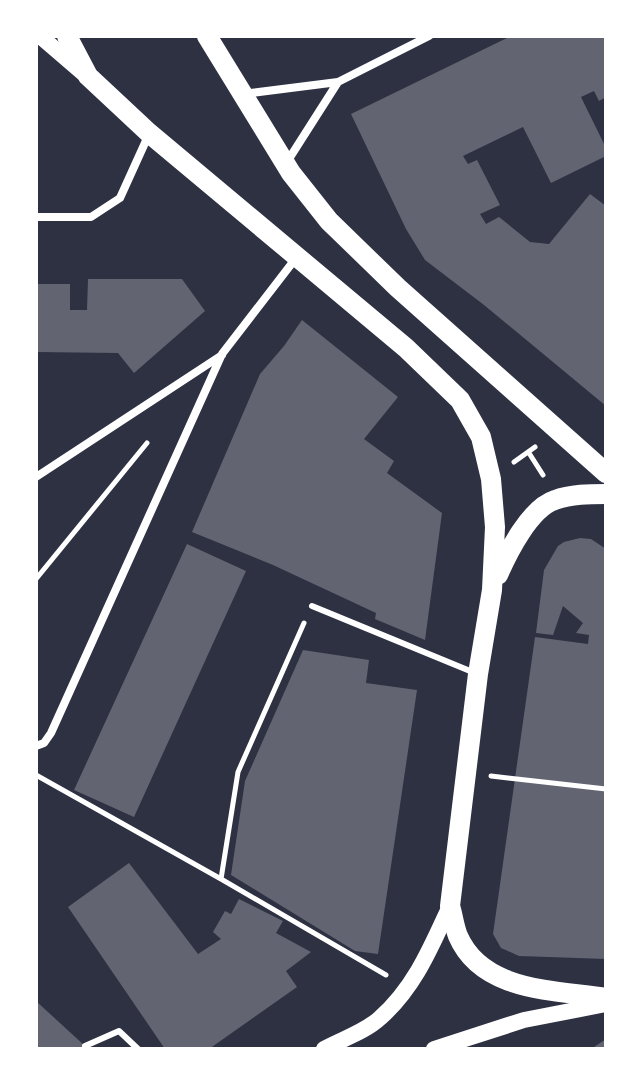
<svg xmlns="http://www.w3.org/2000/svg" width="642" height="1085" font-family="Bitter,serif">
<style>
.building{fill:#626471}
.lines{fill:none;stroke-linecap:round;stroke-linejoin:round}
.path{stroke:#fff;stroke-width:5}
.service{stroke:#fff;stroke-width:6}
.minor{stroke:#fff;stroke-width:8}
.secondary{stroke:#fff;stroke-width:16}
.primary{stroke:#fff;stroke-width:20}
</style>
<rect width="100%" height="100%" fill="#2d3142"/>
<path class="building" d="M 511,36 L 606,36 L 606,97 L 599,101 L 594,91 L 581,97 L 606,148 L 606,156 L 551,183 L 523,127 L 463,156 L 468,164 L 477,160 L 500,205 L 480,214 L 486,224 L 499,217 L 530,242 L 549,244 L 590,194 L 606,206 L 606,406 L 484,305 L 425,260 L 406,229 L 351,114 Z
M 88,279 L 182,279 L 205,311 L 134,373 L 118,353 L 36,352 L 36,284 L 70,284 L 70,310 L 87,310 Z
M 302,320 L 398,397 L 364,439 L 394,461 L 387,473 L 442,513 L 425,640 L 375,619 L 376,613 L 273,565 L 192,532 L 260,374 L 284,346 Z
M 580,538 L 591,539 L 606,549 L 606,959 L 519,956 L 501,948 L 493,934 L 535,637 L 588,644 L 589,635 L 576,633 L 583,623 L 563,606 L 553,635 L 536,633 L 544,570 L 558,546 L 564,542 Z
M 187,544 L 246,571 L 134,817 L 74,790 Z
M 303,650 L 369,660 L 366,683 L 417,690 L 378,954 L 355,951 L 231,875 L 245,781 Z
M 129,863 L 198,954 L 221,939 L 213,932 L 225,911 L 231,914 L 239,899 L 283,921 L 276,933 L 311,952 L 286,971 L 297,987 L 209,1049 L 165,1049 L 68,907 Z
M 36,1001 L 85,1046 L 87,1049 L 36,1049 Z
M 606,1039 L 606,1049 L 591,1049 Z"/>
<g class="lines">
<path class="path" d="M 529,453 L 543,475
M 514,462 L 535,447
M 36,579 L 147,443
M 36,775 L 221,879 L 386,975
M 491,776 L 606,789
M 221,879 L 238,772 L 304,623"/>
<path class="service" d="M 312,606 L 475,673
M 85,1046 L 119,1031 L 138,1049"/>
<path class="minor" d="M 243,94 L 338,82 L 429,36
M 287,162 L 338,82
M 36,217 L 91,217 L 120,198 L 149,134
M 36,477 L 222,355
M 36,746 L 44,743 L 51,733 L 222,354 L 296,258"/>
<path class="secondary" d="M 40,36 L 83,73
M 324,1049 C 342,1039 365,1032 380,1018 C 415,987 431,947 450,906
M 434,1049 L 524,1020 L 606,1004"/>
<path class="primary" d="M 67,36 L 88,76 L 149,133 L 406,348 L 460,400 L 481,437 L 491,479 L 495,527 L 492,590 L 478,674 L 450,906 C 453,915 454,926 458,936 C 482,992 555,990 606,998
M 207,36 L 291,173 L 329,221 L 398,288 L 606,473
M 498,575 C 508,552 530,508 555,500 C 571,494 590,494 606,494"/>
</g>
<rect width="642" height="1085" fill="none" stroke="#ffffff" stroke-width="76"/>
</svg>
